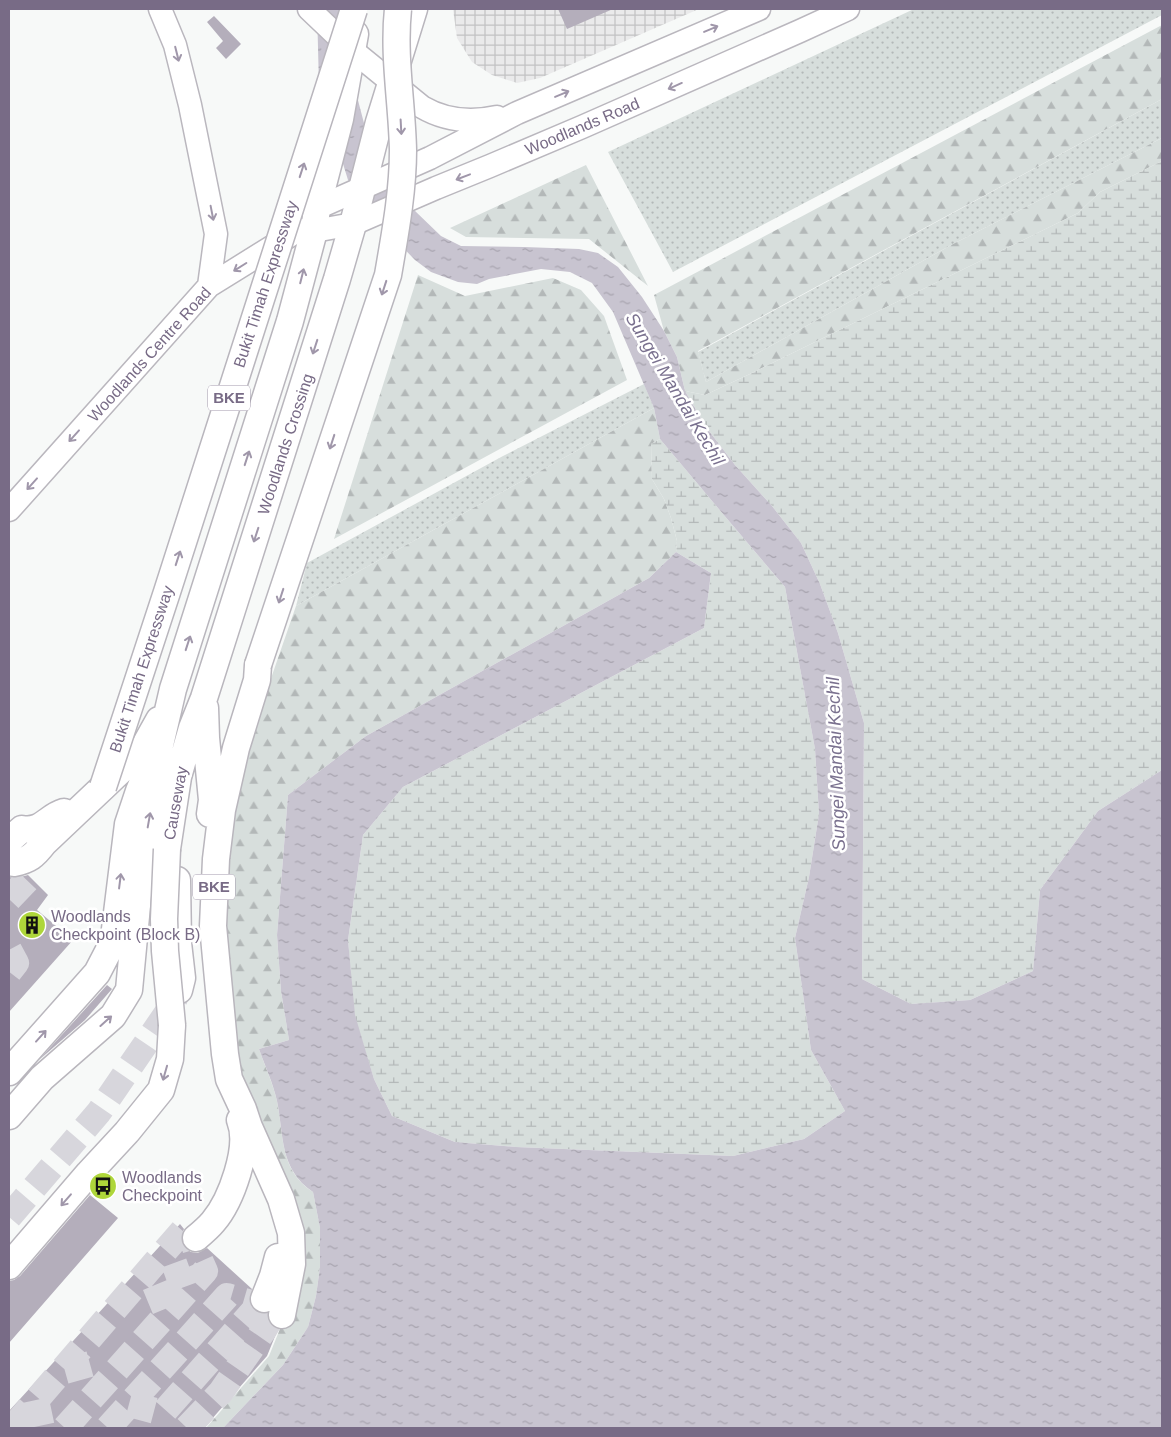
<svg xmlns="http://www.w3.org/2000/svg" width="1171" height="1437" font-family="Helvetica,sans-serif">
<style>
.industrial{fill:url(#industrial-grid)}
.grass{fill:url(#grass-dots)}
.forest{fill:url(#forest-firs)}
.wetland{fill:url(#wetland-marsh)}
.water{fill:url(#water-ripples)}
.building{fill:#b4aebb}
.lines{fill:none;stroke-linecap:round;stroke-linejoin:round}
.highway-tunnel{stroke:#d7d6dc;stroke-width:26;stroke-dasharray:26 13;stroke-linecap:butt}
.primary-casing{stroke:#bab7be;stroke-width:25}
.highway-casing{stroke:#b9b6bd;stroke-width:29}
.primary{stroke:#fff;stroke-width:22}
.highway{stroke:#fff;stroke-width:26}
.highway-bridge-casing{stroke:#b9b6bd;stroke-width:29;stroke-linecap:butt}
.highway-bridge{stroke:#fff;stroke-width:26}
.oneway{stroke:#a097aa}
.labels{text-anchor:middle;stroke-width:5;stroke-linejoin:round;paint-order:stroke}
.shield{fill:#fff;stroke:#a097aa;stroke-width:1}
.shield-label{font-size:15px;font-weight:bold;fill:#786b86}
.street-label{font-size:16px;fill:#786b86;stroke:#fff}
.poi-label{font-size:16px;fill:#786b86;stroke:#fff;text-anchor:start}
.water-label{font-size:18px;font-style:italic;fill:#7a718f;stroke:#fff}
</style>
<defs>
<pattern id="industrial-grid" width="8" height="8" patternUnits="userSpaceOnUse" patternTransform="scale(1.25)"><rect width="8" height="8" fill="#eaeaeb"/><path d="M0 4h8M4 0v8" fill="none" stroke="#c2c2c4"/></pattern>
<pattern id="grass-dots" width="8" height="8" patternUnits="userSpaceOnUse" patternTransform="scale(1.25)"><rect width="8" height="8" fill="#d7dedc"/><path d="M2 2h.1M6 6h.1" fill="none" stroke="#b3b8b8" stroke-width="1.8" stroke-linecap="round"/></pattern>
<pattern id="forest-firs" width="22" height="20" patternUnits="userSpaceOnUse" patternTransform="scale(1.25)"><rect width="22" height="20" fill="#d7dedc"/><path d="M5 1l3.5 6h-7zM16 11l3.5 6h-7z" fill="#b3b8b8"/></pattern>
<pattern id="wetland-marsh" width="20" height="14" patternUnits="userSpaceOnUse" patternTransform="scale(1.25)"><rect width="20" height="14" fill="#d7dedc"/><path d="M1 5h8M5 5V1M11 12h8M15 12V8" fill="none" stroke="#b3b8b8"/></pattern>
<pattern id="water-ripples" width="26" height="14" patternUnits="userSpaceOnUse" patternTransform="scale(1.25)"><rect width="26" height="14" fill="#c8c4d0"/><path d="M2 4q2-2 4 0t4 0M15 11q2-2 4 0t4 0" fill="none" stroke="#a7a3ae"/></pattern>
</defs>
<rect width="100%" height="100%" fill="#f7f9f8"/>
<path class="industrial" d="M 453,9 L 699,9 L 540,78 L 517,83 L 492,75 L 472,62 L 457,38 Z"/>
<path class="grass" d="M 914,9 L 1162,9 L 1162,15 L 673,272 L 608,152 Z
M 1162,99 L 1162,138 L 953,244 L 706,382 L 698,352 Z
M 644,384 L 654,408 L 296,606 L 307,563 L 503,456 Z"/>
<path class="forest" d="M 1162,25 L 1162,99 L 698,351 L 706,382 L 953,244 L 1162,138 L 1162,161 L 1100,192 L 1078,213 L 752,373 L 705,395 L 685,391 L 677,357 L 664,331 L 654,295 Z
M 586,165 L 648,286 L 589,239 L 466,237 L 450,228 Z
M 418,275 L 465,296 L 553,278 L 581,290 L 604,316 L 627,380 L 334,539 Z
M 654,408 L 660,439 L 651,444 L 652,479 L 664,499 L 671,518 L 677,541 L 676,552 L 649,578 L 366,736 L 288,795 L 277,935 L 281,991 L 289,1040 L 259,1049 C 265,1066 273,1084 277,1101 C 284,1135 279,1170 313,1192 L 320,1228 L 320,1267 L 316,1296 L 308,1327 L 283,1365 L 223,1428 L 206,1428 L 269,1356 L 284,1319 L 295,1263 L 245,1100 L 220,936 L 233,820 L 250,739 L 296,606 Z"/>
<path class="wetland" d="M 1162,161 L 1162,770 L 1098,811 L 1040,890 L 1033,971 L 970,1000 L 911,1004 L 862,979 L 864,723 L 838,633 L 820,584 L 801,543 L 772,506 L 735,465 L 706,427 L 685,391 L 705,395 L 752,373 L 1078,213 L 1100,192 Z
M 660,439 L 723,514 L 785,587 L 815,749 L 819,814 L 809,877 L 795,938 L 811,1050 L 845,1111 L 804,1139 L 733,1156 L 516,1147 L 455,1142 L 392,1116 L 374,1079 L 354,1015 L 348,940 L 363,835 L 403,787 L 704,628 L 711,573 L 676,552 L 677,541 L 671,518 L 664,499 L 652,479 L 651,444 Z"/>
<path class="water" d="M 317,9 L 348,9 L 354,85 L 365,127 L 376,161 L 392,185 L 414,210 L 441,236 L 461,246 L 524,247 L 579,249 L 598,253 L 618,267 L 642,297 L 664,331 L 677,357 L 685,391 L 706,427 L 735,465 L 772,506 L 801,543 L 820,584 L 838,633 L 864,723 L 862,979 L 911,1004 L 970,1000 L 1033,971 L 1040,890 L 1098,811 L 1162,770 L 1162,1428 L 223,1428 L 283,1365 L 308,1327 L 316,1296 L 320,1267 L 320,1228 L 313,1192 C 279,1169 284,1135 277,1101 C 273,1083 265,1066 259,1049 L 289,1040 L 281,991 L 277,935 L 288,795 L 366,736 L 649,578 L 676,552 L 711,573 L 704,628 L 403,787 L 363,835 L 348,940 L 355,1015 L 374,1079 L 392,1116 L 455,1142 L 516,1147 L 733,1156 L 804,1139 L 845,1111 L 811,1050 L 795,938 L 809,877 L 819,814 L 815,749 L 785,587 L 723,514 L 660,439 L 654,408 L 613,312 L 592,283 L 570,272 L 541,269 L 489,279 L 477,284 L 458,282 L 431,272 L 415,260 L 383,227 L 366,208 L 348,180 L 319,86 Z"/>
<path class="building" d="M 558,9 L 613,9 L 567,29 Z
M 214,16 L 241,44 L 226,59 L 216,48 L 223,41 L 207,22 Z
M 28,875 L 48,895 L 37,910 L 73,940 L 9,1012 L 9,877 L 17,878 Z
M 107,985 L 112,989 L 85,1020 L 39,1060 Z
M 90,1195 L 118,1218 L 9,1343 L 9,1281 L 14,1280 L 20,1276 Z
M 180,1224 L 184,1229 L 182,1233 L 181,1240 L 185,1248 L 191,1252 L 198,1253 L 207,1248 L 252,1289 L 249,1301 L 252,1308 L 259,1313 L 267,1313 L 268,1320 L 272,1326 L 278,1329 L 267,1356 L 204,1428 L 9,1428 L 9,1411 Z"/>
<g class="lines">
<path class="highway-tunnel" d="M 9,899 L 30,877
M 9,950 L 16,963 L 9,972
M 9,1217 L 99,1112 L 173,1004 L 176,995
M 174,1263 L 185,1293
M 155,1285 L 167,1314
M 74,1355 L 84,1391
M 36,1400 L 42,1428
M 129,1404 L 163,1413 L 264,1299
M 14,1428 L 14,1426 L 184,1229
M 65,1428 L 205,1271 L 196,1251 L 193,1241
M 108,1428 L 227,1296 L 258,1305
M 187,1428 L 221,1392 L 264,1330 L 276,1310"/>
<g class="primary-casing">
<path id="primary" d="M 160,9 L 175,45 L 190,105 L 216,234 L 209,286
M 309,9 L 352,50 L 422,107 C 446,121 470,123 497,117
M 317,208 L 430,158 L 517,113 L 759,9
M 9,510 L 209,286 L 299,230 L 314,231 L 353,224 L 436,188 L 490,166 L 582,127 L 800,31 L 848,9"/>
</g>
<g class="highway-casing">
<path id="highway" d="M 258,665 L 257,680 L 236,748 L 222,810 L 216,859 L 213,926 L 225,1054 L 229,1079 L 243,1109 L 249,1127 L 281,1199 L 291,1233 L 292,1264 L 282,1315
M 205,708 L 206,738 L 212,800 L 210,814
M 9,838 L 13,837 L 22,829 C 43,832 47,817 64,812
M 167,849 L 178,777 L 192,728 L 204,698 L 337,279 L 353,224 L 379,122 L 414,9
M 14,863 C 29,860 34,856 44,843 L 137,755 L 145,745 L 159,720
M 177,880 L 178,943 L 182,978 L 179,990
M 9,1072 L 97,973 L 110,948 L 114,937 L 128,824 L 139,791 L 146,775
M 9,1116 L 42,1078 L 113,1016 L 129,990 L 140,874 L 155,787 L 160,745 L 173,689 L 290,321 L 314,231 L 317,208 L 340,119 L 355,34
M 196,1238 C 202,1233 208,1228 213,1222 C 231,1201 251,1147 240,1120
M 9,1266 L 89,1173 L 127,1132 L 161,1090 L 170,1059 L 172,1025
M 264,1299 L 273,1276 L 278,1257"/>
</g>
<use href="#primary" class="primary"/>
<use href="#highway" class="highway"/>
<g class="highway-bridge-casing">
<path id="highway-bridge" d="M 258,665 L 388,275 C 395,234 403,192 403,150 C 402,103 393,56 398,9
M 103,787 L 167,592 L 354,9
M 167,849 L 164,919 L 165,951 L 172,1025"/>
</g>
<use href="#highway-bridge" class="highway-bridge"/>
</g>
<defs><path id="oneway-shaft" d="M-6 0H5M1.5-3L5.5 0L1.5 3" fill="none" stroke-width="1.6" stroke-linecap="round" stroke-linejoin="round" transform="scale(1.25)"/></defs>
<g class="oneway">
<use href="#oneway-shaft" transform="translate(711 29) rotate(-23)"/>
<use href="#oneway-shaft" transform="translate(177 54) rotate(76)"/>
<use href="#oneway-shaft" transform="translate(675 86) rotate(156)"/>
<use href="#oneway-shaft" transform="translate(562 94) rotate(-23)"/>
<use href="#oneway-shaft" transform="translate(401 127) rotate(87)"/>
<use href="#oneway-shaft" transform="translate(302 170) rotate(-72)"/>
<use href="#oneway-shaft" transform="translate(463 177) rotate(159)"/>
<use href="#oneway-shaft" transform="translate(212 213) rotate(79)"/>
<use href="#oneway-shaft" transform="translate(240 267) rotate(148)"/>
<use href="#oneway-shaft" transform="translate(302 276) rotate(-76)"/>
<use href="#oneway-shaft" transform="translate(384 288) rotate(108)"/>
<use href="#oneway-shaft" transform="translate(315 347) rotate(108)"/>
<use href="#oneway-shaft" transform="translate(74 436) rotate(132)"/>
<use href="#oneway-shaft" transform="translate(332 442) rotate(108)"/>
<use href="#oneway-shaft" transform="translate(247 458) rotate(-72)"/>
<use href="#oneway-shaft" transform="translate(32 484) rotate(132)"/>
<use href="#oneway-shaft" transform="translate(256 535) rotate(108)"/>
<use href="#oneway-shaft" transform="translate(178 558) rotate(-72)"/>
<use href="#oneway-shaft" transform="translate(281 596) rotate(108)"/>
<use href="#oneway-shaft" transform="translate(188 643) rotate(-72)"/>
<use href="#oneway-shaft" transform="translate(149 820) rotate(-80)"/>
<use href="#oneway-shaft" transform="translate(120 881) rotate(-83)"/>
<use href="#oneway-shaft" transform="translate(106 1021) rotate(-42)"/>
<use href="#oneway-shaft" transform="translate(41 1036) rotate(-48)"/>
<use href="#oneway-shaft" transform="translate(165 1073) rotate(106)"/>
<use href="#oneway-shaft" transform="translate(66 1200) rotate(131)"/>
</g>
<defs>
<g id="building-disc" transform="scale(1.4375)"><circle r="9.5" fill="#aed63a" stroke="#fff"/><path d="M-4-6H4V6H1V3H-1V6H-4ZM-2.5-4.3h1.7v1.8h-1.7ZM.8-4.3h1.7v1.8H.8ZM-2.5-1h1.7V.8h-1.7ZM.8-1h1.7V.8H.8Z" fill="#111"/></g>
<g id="bus-disc" transform="scale(1.4375)"><circle r="9.5" fill="#aed63a" stroke="#fff"/><path d="M-5-6H5V4H4V6H2V4H-2V6H-4V4H-5ZM-3.5-4V0h7V-4ZM-3.5 1.2v1.5H-2V1.2ZM2 1.2v1.5H3.5V1.2Z" fill="#111"/></g>
</defs>
<g fill-rule="evenodd">
<use href="#building-disc" x="32" y="925"/>
<use href="#bus-disc" x="103" y="1186"/>
</g>
<g class="labels">
<g class="shield">
<rect x="208" y="385.5" width="42" height="25" rx="4"/>
<rect x="193" y="874.5" width="42" height="25" rx="4"/>
</g>
<g class="shield-label">
<text x="229" y="403">BKE</text>
<text x="214" y="892">BKE</text>
</g>
<g class="street-label">
<text transform="translate(582 126) rotate(-23)" y="6">Woodlands Road</text>
<text transform="translate(265 284) rotate(-72)" y="6">Bukit Timah Expressway</text>
<text transform="translate(149 354) rotate(-48)" y="6">Woodlands Centre Road</text>
<text transform="translate(285 444) rotate(-72)" y="6">Woodlands Crossing</text>
<text transform="translate(141 669) rotate(-72)" y="6">Bukit Timah Expressway</text>
<text transform="translate(175 803) rotate(-80)" y="6">Causeway</text>
</g>
<g class="poi-label">
<text x="51" y="922">Woodlands<tspan x="51" dy="18">Checkpoint (Block B)</tspan></text>
<text x="122" y="1183">Woodlands<tspan x="122" dy="18">Checkpoint</tspan></text>
</g>
<g class="water-label">
<text transform="translate(675 389) rotate(59)" y="6">Sungei Mandai Kechil</text>
<text transform="translate(836 764) rotate(-92)" y="6">Sungei Mandai Kechil</text>
</g>
</g>
<rect width="1171" height="1437" fill="none" stroke="#786b86" stroke-width="20"/>
</svg>
